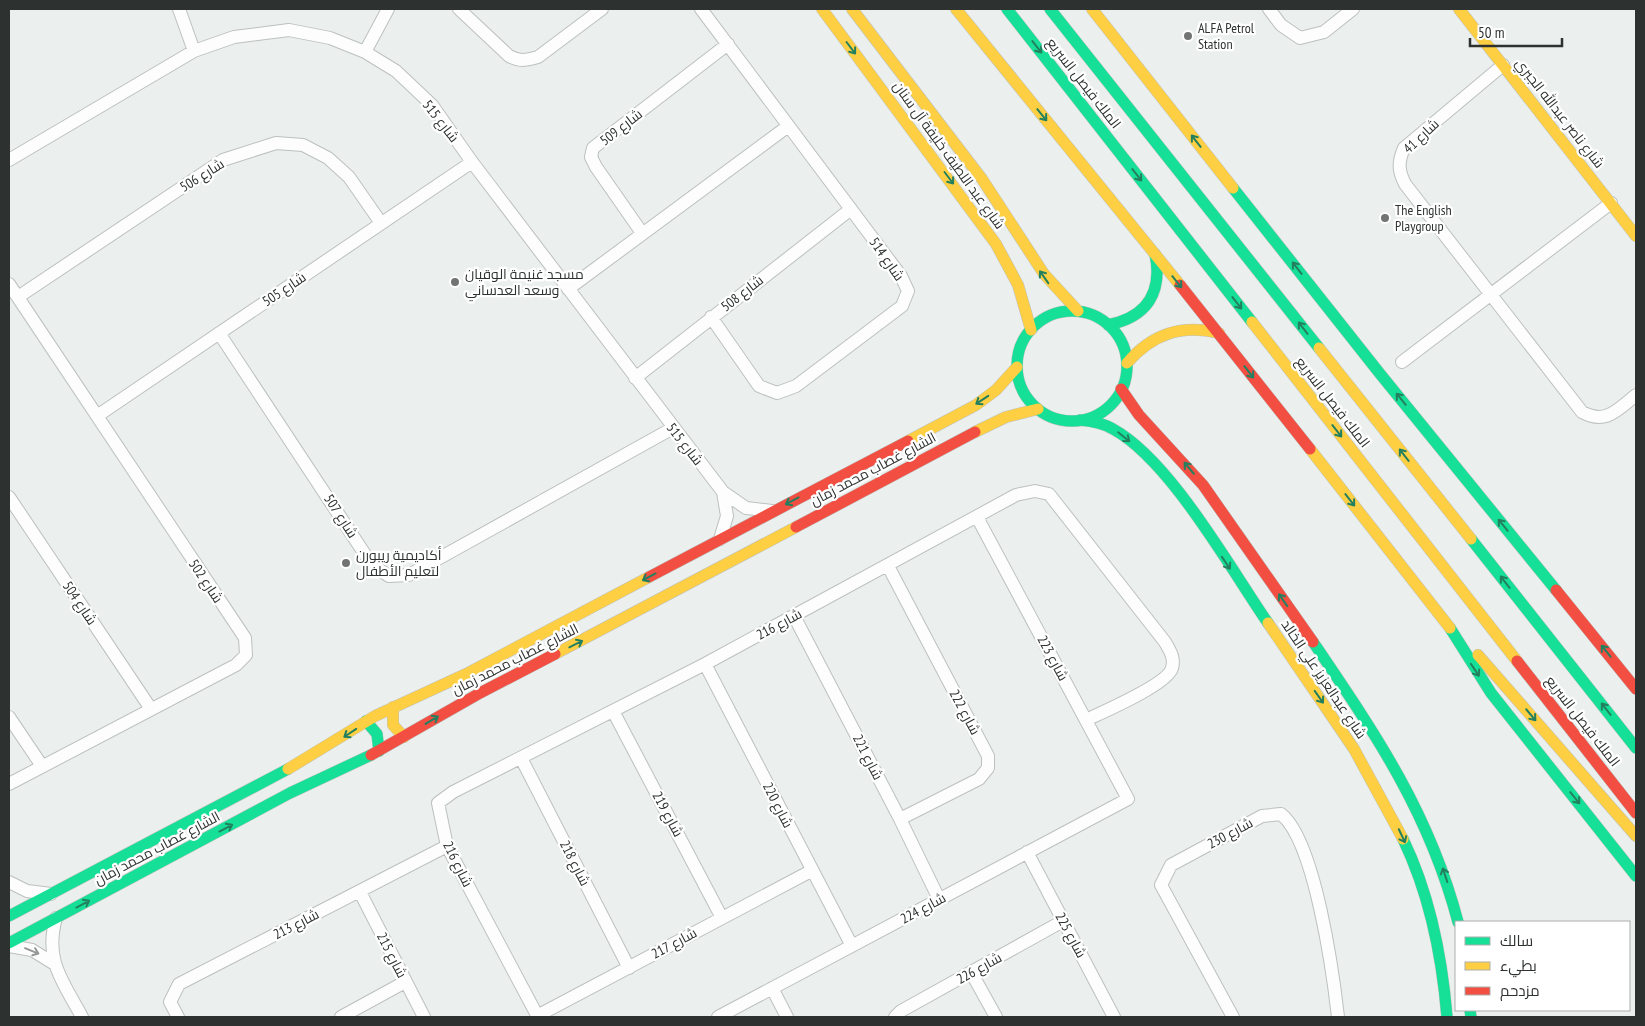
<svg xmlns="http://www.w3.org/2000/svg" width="1645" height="1026" font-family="'PT Sans Narrow',Cairo,sans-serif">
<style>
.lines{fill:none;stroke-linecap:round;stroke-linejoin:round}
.street-casing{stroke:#bcc0be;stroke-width:14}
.fast-casing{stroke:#bcc0be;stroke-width:12}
.slow-casing{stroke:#bcc0be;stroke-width:12}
.jam-casing{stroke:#bcc0be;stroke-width:12}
.street{stroke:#fcfdfc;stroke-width:12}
.fast{stroke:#16e098;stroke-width:11}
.slow{stroke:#ffcf43;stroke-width:11}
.jam{stroke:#f24e42;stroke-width:11}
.oneway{stroke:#23805e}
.oneway2{stroke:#949796}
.poi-dot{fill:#707472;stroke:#fff;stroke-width:2}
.labels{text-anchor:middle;stroke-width:4.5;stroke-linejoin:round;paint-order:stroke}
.poi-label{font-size:14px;fill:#2d312f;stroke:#fff;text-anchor:start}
.street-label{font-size:14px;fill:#2d312f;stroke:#fff}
</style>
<rect width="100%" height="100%" fill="#ebf0ee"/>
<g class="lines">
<g class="street-casing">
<path id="street" d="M 179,9 L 194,51
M 459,9 L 509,56 C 520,62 526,60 538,57 L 602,9
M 701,9 L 901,276 L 908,291 L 902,306 L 796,386 L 777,393 L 759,386 L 711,317
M 1269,9 L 1281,25 L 1300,38 L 1324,32 L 1353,9
M 365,52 L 388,9
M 1503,65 L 1404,148 C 1398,162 1398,170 1405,184 L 1582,412 C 1606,425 1617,410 1636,395
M 9,160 L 194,51 L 234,37 L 289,30 L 330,38 L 365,52 L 396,71 L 432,105 L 472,162 L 723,492 L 746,508 L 772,511
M 642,233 L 596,167 L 591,157 L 593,148 L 728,44
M 9,284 L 245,638 L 246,655 L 236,665 L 9,784
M 568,289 L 787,127
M 18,297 L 223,160 L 276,143 L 303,145 L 328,158 L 349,177 L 381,223
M 219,333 L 372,565 L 389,576 L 409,575 L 673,428
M 1402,362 L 1611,203
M 635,378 L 851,209
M 97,416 L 472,162
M 9,497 L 151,709
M 720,539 L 727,516 L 723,492
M 888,566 L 988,756 L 988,768 L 979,779 L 900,819
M 794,616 L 900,819 L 939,899
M 705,664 L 852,946
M 613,711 L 722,918
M 9,717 L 42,766
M 521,758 L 629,968
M 1027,852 L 1114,1017
M 9,882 L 27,891 L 51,894
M 360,892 L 424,1017
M 56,918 C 44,961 63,981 82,1017
M 9,946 L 32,950 L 53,963
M 971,972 L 996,1017
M 772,988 L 787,1017
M 537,1016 L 811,871
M 178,1017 L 170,1002 L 179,984 L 447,846
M 341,1017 L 405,982
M 538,1017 L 447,846 L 438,803 L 453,792 L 705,664 L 1016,495 L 1035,491 L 1049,494 L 1165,642 C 1170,651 1175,658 1172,668 C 1168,684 1103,712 1086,720
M 718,1017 L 1128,799 L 977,517
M 895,1017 L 901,1011 L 1063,921
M 1233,1017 L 1161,885 L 1171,865 L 1262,816 L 1281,814 C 1315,841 1333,973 1338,1017"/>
</g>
<g class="fast-casing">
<path id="fast" d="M 1007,9 L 1252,322
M 1050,9 L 1319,348
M 1233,188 L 1381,375 L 1556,590
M1017 366a55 55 0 1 1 110 0a55 55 0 1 1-110 0Z
M 1108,325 C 1147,317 1163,293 1155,254
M 1080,420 C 1092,421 1103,423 1113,429 C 1170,460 1230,568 1268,623
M 1471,539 L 1636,748
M 1450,628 L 1491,693 L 1636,876
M 1313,642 C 1376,735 1429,812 1458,922
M 366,721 L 377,734 L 379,751
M 1403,839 C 1430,895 1442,956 1447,1017
M 9,916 L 288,769
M 9,943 L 290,793 L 371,755
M 1470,1010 L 1471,1017"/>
</g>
<g class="slow-casing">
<path id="slow" d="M 822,9 L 996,244 L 1018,285 L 1031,330
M 852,9 L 982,179 L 1044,274 L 1078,311
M 956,9 L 1180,285
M 1092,9 L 1233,188
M 1459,9 L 1636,236
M 1252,322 L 1517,661
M 1319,348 L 1471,539
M 1127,363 C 1152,334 1181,324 1219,333
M 975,432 L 1006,417 L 1038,409
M 908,441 L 976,405 L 996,390 L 1017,367
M 1310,449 L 1450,628
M 1268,623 L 1354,749 L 1403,839
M 555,654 L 796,527
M 1478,655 L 1636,836
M 393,707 L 393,725 L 404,737
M 288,769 L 375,716 L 466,674 L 649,577"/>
</g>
<g class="jam-casing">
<path id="jam" d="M 1180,285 L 1310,449
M 1121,389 L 1139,415 L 1203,485 L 1313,642
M 796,527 L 975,432
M 649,577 L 908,441
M 1556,590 L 1636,689
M 1517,661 L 1636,813
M 371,755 L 480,693 L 555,654"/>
</g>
<use href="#street" class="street"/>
<use href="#fast" class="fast"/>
<use href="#slow" class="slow"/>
<use href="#jam" class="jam"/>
</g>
<defs><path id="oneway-shaft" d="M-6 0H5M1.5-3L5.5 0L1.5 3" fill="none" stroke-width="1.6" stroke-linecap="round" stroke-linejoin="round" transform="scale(1.25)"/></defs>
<g class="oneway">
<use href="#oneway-shaft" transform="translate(1037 47) rotate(52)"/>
<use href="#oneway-shaft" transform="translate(851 48) rotate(53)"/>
<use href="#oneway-shaft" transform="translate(1042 115) rotate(51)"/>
<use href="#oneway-shaft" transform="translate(1196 141) rotate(-128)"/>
<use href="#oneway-shaft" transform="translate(1137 175) rotate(52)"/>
<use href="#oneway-shaft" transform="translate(949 178) rotate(53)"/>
<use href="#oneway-shaft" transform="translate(1297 268) rotate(-128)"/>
<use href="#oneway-shaft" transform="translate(1044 277) rotate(-125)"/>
<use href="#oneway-shaft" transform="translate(1177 282) rotate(51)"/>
<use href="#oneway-shaft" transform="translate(1237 303) rotate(52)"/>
<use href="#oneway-shaft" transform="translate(1303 328) rotate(-128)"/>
<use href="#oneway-shaft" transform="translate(1249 372) rotate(52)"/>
<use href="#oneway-shaft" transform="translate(1401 399) rotate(-129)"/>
<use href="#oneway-shaft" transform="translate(982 400) rotate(147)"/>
<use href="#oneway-shaft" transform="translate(1337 431) rotate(52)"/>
<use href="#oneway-shaft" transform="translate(1124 437) rotate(39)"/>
<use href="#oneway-shaft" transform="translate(1404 455) rotate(-128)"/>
<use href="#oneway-shaft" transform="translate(1189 468) rotate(-130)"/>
<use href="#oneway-shaft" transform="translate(1350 500) rotate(52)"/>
<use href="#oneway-shaft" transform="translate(792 501) rotate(152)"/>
<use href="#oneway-shaft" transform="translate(1503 525) rotate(-129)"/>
<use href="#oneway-shaft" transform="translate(1226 563) rotate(56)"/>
<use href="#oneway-shaft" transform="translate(649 577) rotate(152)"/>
<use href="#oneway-shaft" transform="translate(1505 582) rotate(-128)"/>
<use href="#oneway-shaft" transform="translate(1283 600) rotate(-125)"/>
<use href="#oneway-shaft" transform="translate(576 644) rotate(-27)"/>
<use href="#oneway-shaft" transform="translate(1606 651) rotate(-129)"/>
<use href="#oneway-shaft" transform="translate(1475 670) rotate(56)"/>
<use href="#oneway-shaft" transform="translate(1319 697) rotate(55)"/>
<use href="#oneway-shaft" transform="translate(1606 709) rotate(-128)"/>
<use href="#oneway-shaft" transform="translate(1531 715) rotate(50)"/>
<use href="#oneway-shaft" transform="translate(432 720) rotate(-31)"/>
<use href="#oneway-shaft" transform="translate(350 733) rotate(146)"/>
<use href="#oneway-shaft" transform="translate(1575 798) rotate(51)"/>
<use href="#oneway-shaft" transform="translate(226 828) rotate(-28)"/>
<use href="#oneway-shaft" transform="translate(1402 836) rotate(65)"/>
<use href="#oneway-shaft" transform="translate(1445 875) rotate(-108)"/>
<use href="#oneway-shaft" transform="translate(83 904) rotate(-28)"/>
</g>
<use class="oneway2" href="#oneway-shaft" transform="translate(32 951) rotate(22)"/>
<g class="poi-dot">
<circle cx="1188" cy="36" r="5"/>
<circle cx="1385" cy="218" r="5"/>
<circle cx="455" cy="282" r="5"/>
<circle cx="346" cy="563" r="5"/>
</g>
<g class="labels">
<g class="poi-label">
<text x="1198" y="33">ALFA Petrol<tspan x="1198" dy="16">Station</tspan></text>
<text x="1395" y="215">The English<tspan x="1395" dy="16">Playgroup</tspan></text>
<text x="465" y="279">مسجد غنيمة الوقيان<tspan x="465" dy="16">وسعد العدساني</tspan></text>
<text x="356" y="560">أكاديمية ريبورن<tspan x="356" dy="16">لتعليم الأطفال</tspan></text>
</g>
<g class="street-label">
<text transform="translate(1084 83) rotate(52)" y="5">الملك فيصل السريع</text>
<text transform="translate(1560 113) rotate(52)" y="5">شارع ناصر عبدالله الجبري</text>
<text transform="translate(441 121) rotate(52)" y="5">شارع 515</text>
<text transform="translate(621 127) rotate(-38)" y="5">شارع 509</text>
<text transform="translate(1421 136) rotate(-43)" y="5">شارع 41</text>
<text transform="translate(949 155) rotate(54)" y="5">شارع عبد اللطيف خليفة آل سنان</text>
<text transform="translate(202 175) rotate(-32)" y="5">شارع 506</text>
<text transform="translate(887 259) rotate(55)" y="5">شارع 514</text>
<text transform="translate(284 289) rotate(-34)" y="5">شارع 505</text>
<text transform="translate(742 293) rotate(-38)" y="5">شارع 508</text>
<text transform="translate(1333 402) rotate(52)" y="5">الملك فيصل السريع</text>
<text transform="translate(685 444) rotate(52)" y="5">شارع 515</text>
<text transform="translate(873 469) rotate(-28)" y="5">الشارع غصاب محمد زمان</text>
<text transform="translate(341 516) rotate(57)" y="5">شارع 507</text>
<text transform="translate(206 581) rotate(56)" y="5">شارع 502</text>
<text transform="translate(80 603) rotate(56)" y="5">شارع 504</text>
<text transform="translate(779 624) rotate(-28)" y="5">شارع 216</text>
<text transform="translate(1053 658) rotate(62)" y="5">شارع 223</text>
<text transform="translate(515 659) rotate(-27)" y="5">الشارع غصاب محمد زمان</text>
<text transform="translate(1324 679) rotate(56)" y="5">شارع عبدالعزيز علي الخالد</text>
<text transform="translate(965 712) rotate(62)" y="5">شارع 222</text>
<text transform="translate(1583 721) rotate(52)" y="5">الملك فيصل السريع</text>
<text transform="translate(868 757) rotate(63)" y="5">شارع 221</text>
<text transform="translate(778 805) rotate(63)" y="5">شارع 220</text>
<text transform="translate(668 814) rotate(62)" y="5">شارع 219</text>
<text transform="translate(1230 833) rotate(-28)" y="5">شارع 230</text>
<text transform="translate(157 848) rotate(-28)" y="5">الشارع غصاب محمد زمان</text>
<text transform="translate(575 863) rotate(63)" y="5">شارع 218</text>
<text transform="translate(458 864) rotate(64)" y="5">شارع 216</text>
<text transform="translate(923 908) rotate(-28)" y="5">شارع 224</text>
<text transform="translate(296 924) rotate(-27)" y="5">شارع 213</text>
<text transform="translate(1071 935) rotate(62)" y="5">شارع 225</text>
<text transform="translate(674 943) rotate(-28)" y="5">شارع 217</text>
<text transform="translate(392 955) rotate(63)" y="5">شارع 215</text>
<text transform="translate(979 968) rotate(-29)" y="5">شارع 226</text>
</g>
</g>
<rect width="1645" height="1026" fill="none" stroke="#2d312f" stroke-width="20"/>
<rect x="1455" y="921" width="175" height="90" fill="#ffffff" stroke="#abadac"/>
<rect x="1465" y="937" width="25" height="8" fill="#16e098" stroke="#abadac"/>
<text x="1500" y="946" font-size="15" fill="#2d312f">سالك</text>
<rect x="1465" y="962" width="25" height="8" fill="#ffcf43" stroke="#abadac"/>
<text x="1500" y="971" font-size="15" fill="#2d312f">بطيء</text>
<rect x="1465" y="987" width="25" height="8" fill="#f24e42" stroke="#abadac"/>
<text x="1500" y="996" font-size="15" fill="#2d312f">مزدحم</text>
<path d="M1470 38v8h92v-8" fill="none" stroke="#2d312f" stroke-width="2.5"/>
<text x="1478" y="38" font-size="15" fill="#2d312f" stroke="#ffffff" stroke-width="4" paint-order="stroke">50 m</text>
</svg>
